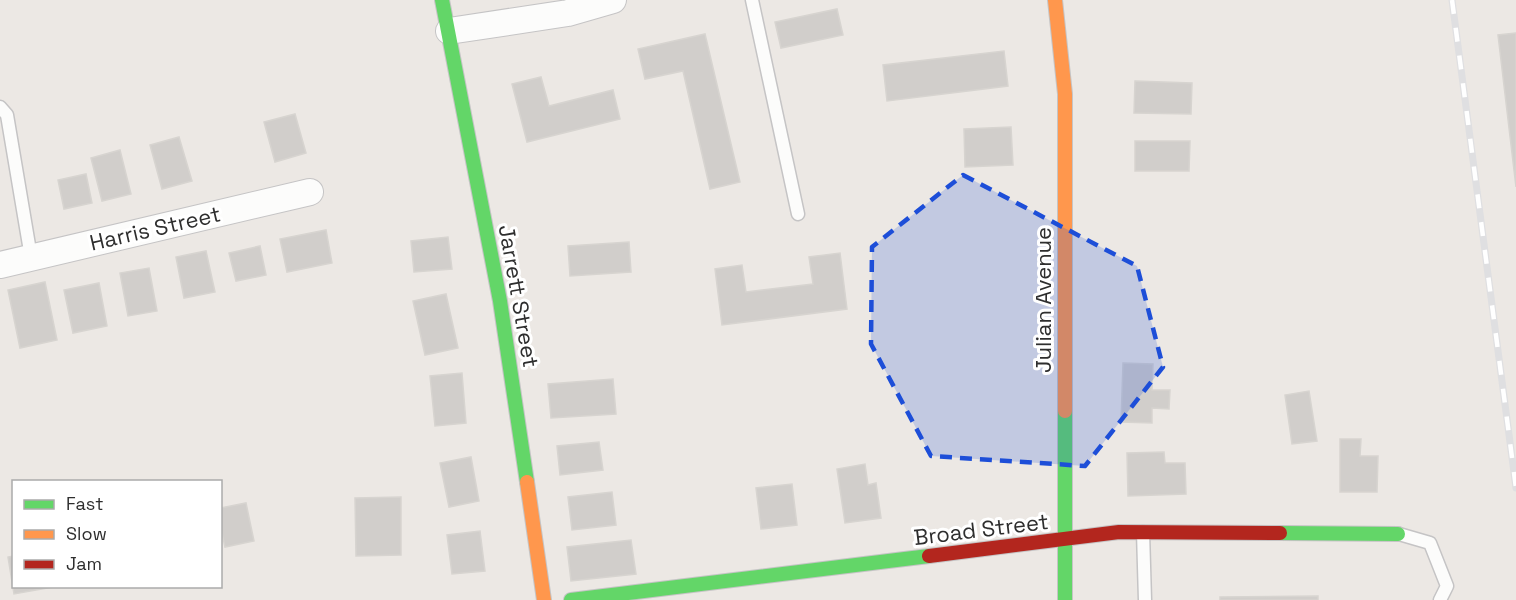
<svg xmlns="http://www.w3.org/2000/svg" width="1516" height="600" font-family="'Space Grotesk',sans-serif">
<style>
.building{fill:#d1cecb;stroke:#d7d4d0;stroke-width:1.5}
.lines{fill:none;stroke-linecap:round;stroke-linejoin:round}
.lane-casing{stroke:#c5c4c5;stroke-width:15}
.street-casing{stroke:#c5c4c5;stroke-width:28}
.fast-casing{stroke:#c5c4c5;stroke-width:16}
.slow-casing{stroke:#c5c4c5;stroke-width:16}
.jam-casing{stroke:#c5c4c5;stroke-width:16}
.lane{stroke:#fcfcfb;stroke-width:12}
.street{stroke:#fcfcfb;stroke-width:26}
.fast{stroke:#63d668;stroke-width:14}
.slow{stroke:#ff974d;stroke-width:14}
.jam{stroke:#b3261e;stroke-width:14}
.rail-casing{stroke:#dfdfe1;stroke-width:7}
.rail{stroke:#fff;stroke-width:4.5;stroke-dasharray:14;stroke-linecap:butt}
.marked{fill:#1d4ed8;fill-opacity:0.2;stroke:#1d4ed8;stroke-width:4.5;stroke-dasharray:12 8;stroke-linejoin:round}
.labels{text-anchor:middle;stroke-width:6;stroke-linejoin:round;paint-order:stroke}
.street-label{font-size:22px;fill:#2e2e2e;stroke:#fff}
</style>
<rect width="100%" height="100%" fill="#ece8e4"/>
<path class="building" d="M 837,9 L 843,35 L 781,48 L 775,22 Z
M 1516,33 L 1516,187 L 1498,35 Z
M 705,34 L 740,182 L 710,189 L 683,71 L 645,79 L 638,49 Z
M 1004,51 L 1008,86 L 887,101 L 883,65 Z
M 541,77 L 549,106 L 613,90 L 620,119 L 527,142 L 512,84 Z
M 1135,81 L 1192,83 L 1191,114 L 1134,113 Z
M 295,114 L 306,153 L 275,162 L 264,122 Z
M 1011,127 L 1013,165 L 965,167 L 964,129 Z
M 179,137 L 192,181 L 162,189 L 150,145 Z
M 1135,141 L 1190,141 L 1189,171 L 1135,171 Z
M 120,150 L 131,194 L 102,201 L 91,158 Z
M 86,174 L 92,203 L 64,209 L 58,180 Z
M 326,230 L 332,263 L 287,272 L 280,239 Z
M 448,237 L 452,269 L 414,272 L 411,241 Z
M 629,242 L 631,272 L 570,276 L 568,246 Z
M 260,246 L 266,275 L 236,281 L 229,253 Z
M 206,251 L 215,292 L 184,298 L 176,257 Z
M 840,253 L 847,309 L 722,325 L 715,269 L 742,265 L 746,292 L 813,284 L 809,257 Z
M 149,268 L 157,311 L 128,316 L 120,273 Z
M 45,282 L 57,340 L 20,348 L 8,290 Z
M 99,283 L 107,326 L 73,333 L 64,290 Z
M 446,294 L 458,348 L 425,355 L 413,301 Z
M 1123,363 L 1153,364 L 1152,390 L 1170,390 L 1169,409 L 1152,408 L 1152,423 L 1121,422 Z
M 462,373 L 466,423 L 435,426 L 430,376 Z
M 613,379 L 616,414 L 551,418 L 548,384 Z
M 1309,391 L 1317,441 L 1292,444 L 1285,395 Z
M 1340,439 L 1361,439 L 1360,456 L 1378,456 L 1377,492 L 1340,492 Z
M 599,442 L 603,470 L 560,475 L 557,446 Z
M 1164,452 L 1165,463 L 1185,463 L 1186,494 L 1128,496 L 1127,453 Z
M 471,457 L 479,501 L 449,507 L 440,463 Z
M 865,464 L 868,485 L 876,483 L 881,518 L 845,523 L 837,469 Z
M 792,484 L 797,525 L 761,529 L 756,488 Z
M 612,492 L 616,525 L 572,530 L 568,497 Z
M 401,497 L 401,555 L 356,556 L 355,498 Z
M 246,503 L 254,541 L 225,547 L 220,525 L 220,508 Z
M 480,531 L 485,571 L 452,574 L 447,535 Z
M 631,540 L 636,574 L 571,581 L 567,547 Z
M 14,556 L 14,586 L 53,587 L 14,594 L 8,557 Z
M 1318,596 L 1318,600 L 1220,600 L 1220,597 Z"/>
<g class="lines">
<g class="lane-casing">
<path id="lane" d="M 752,0 L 798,214
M 0,107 L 7,115 L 31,257
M 1143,532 L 1145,600
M 1399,534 L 1430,543 L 1447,586 L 1440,600"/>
</g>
<g class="street-casing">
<path id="street" d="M 449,31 L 568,13 L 613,0
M 0,265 L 310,192"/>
</g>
<g class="fast-casing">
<path id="fast" d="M 442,0 L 500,301 L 527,482
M 1065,411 L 1065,600
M 1280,533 L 1398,534
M 571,600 L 929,556"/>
</g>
<g class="slow-casing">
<path id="slow" d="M 1055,0 L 1065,94 L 1065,411
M 527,482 L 544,600"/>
</g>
<g class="jam-casing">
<path id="jam" d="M 929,556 L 1119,532 L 1280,533"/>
</g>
<use href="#lane" class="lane"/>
<use href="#street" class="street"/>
<use href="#fast" class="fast"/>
<use href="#slow" class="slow"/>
<use href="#jam" class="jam"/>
<g class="rail-casing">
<path id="rail" d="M 1452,0 L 1516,488"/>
</g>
<use href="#rail" class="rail"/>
</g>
<path class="marked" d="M 963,175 L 1137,266 L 1163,367 L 1085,466 L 931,456 L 871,344 L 872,247 Z"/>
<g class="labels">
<g class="street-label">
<text transform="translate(155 228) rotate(-13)" y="8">Harris Street</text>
<text transform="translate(519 296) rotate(80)" y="8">Jarrett Street</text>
<text transform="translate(1043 300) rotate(-90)" y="8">Julian Avenue</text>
<text transform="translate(981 529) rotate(-7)" y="8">Broad Street</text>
</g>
</g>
<rect x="12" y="480" width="210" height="108" fill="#ffffff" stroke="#ababab" stroke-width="1.5"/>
<rect x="24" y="500" width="30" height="9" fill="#63d668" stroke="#ababab" stroke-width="1.5"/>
<text x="66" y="510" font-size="18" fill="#2e2e2e">Fast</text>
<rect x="24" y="530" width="30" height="9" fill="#ff974d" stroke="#ababab" stroke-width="1.5"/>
<text x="66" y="540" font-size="18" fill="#2e2e2e">Slow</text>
<rect x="24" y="560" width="30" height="9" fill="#b3261e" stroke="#ababab" stroke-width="1.5"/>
<text x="66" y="570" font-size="18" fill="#2e2e2e">Jam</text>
</svg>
